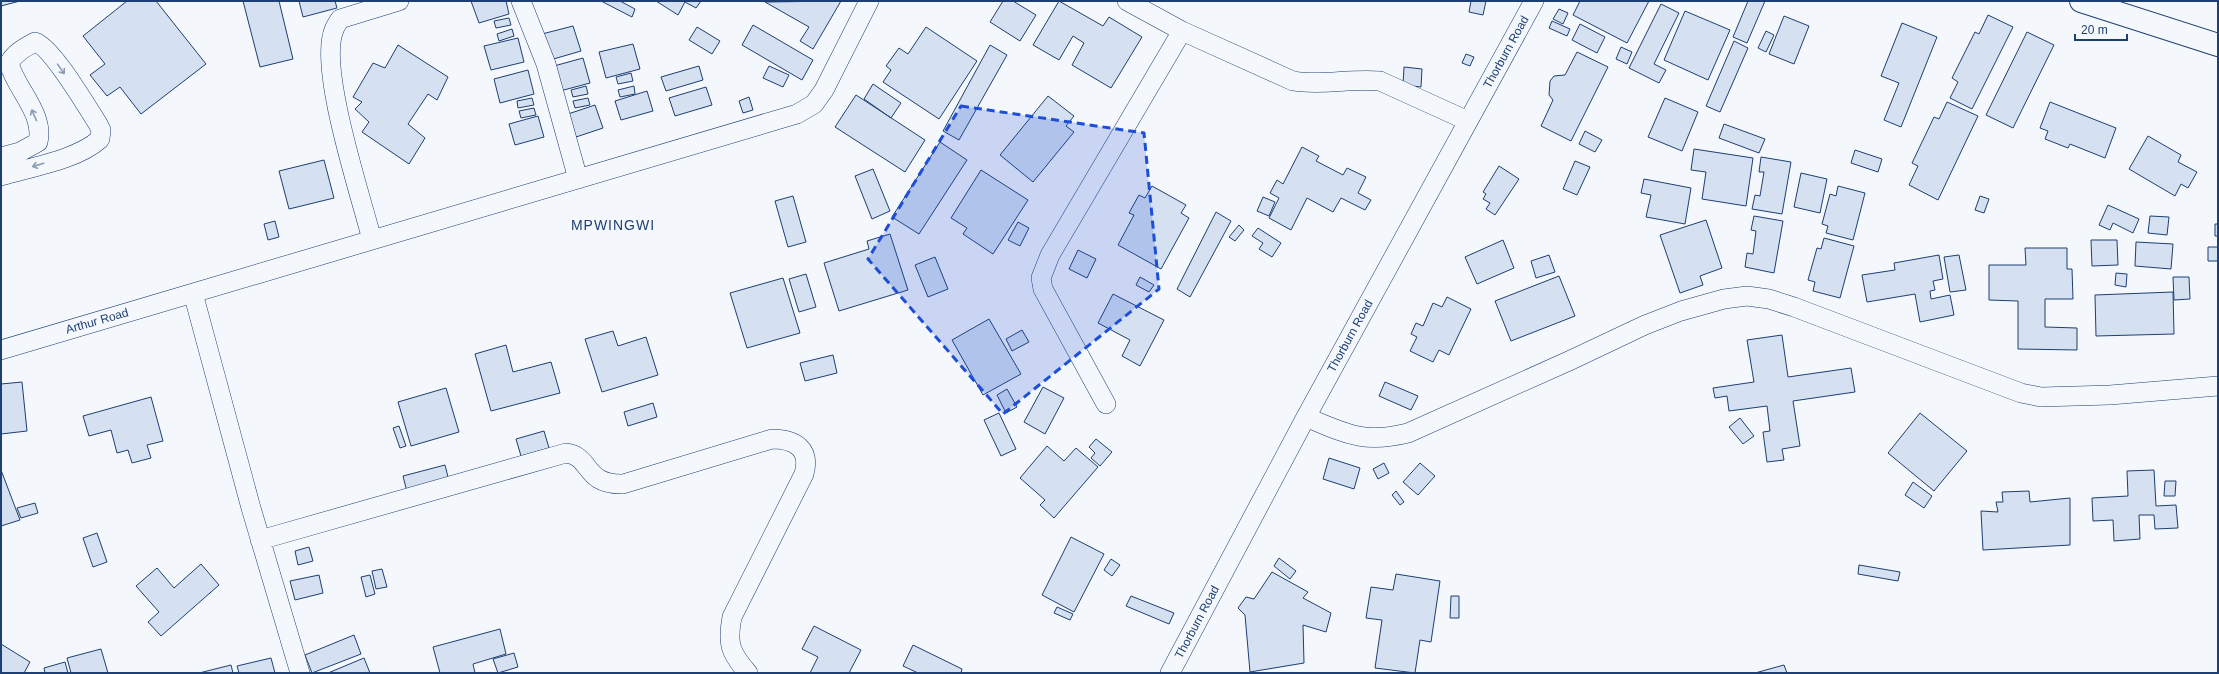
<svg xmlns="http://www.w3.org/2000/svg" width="2219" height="674" font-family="Arial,sans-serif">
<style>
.building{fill:#d5e0f0;stroke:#1d3f73}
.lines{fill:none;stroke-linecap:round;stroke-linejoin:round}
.minor-casing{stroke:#1d3f73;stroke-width:20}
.highway-casing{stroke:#1d3f73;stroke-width:24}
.minor{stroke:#f4f7fb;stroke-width:19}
.highway{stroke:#f4f7fb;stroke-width:22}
.oneway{stroke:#889bb7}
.marked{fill:#1d4ed8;fill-opacity:0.2;stroke:#1d4ed8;stroke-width:3;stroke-dasharray:8 5;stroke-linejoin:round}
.labels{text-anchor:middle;stroke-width:3;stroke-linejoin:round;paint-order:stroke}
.street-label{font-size:12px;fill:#1d3f73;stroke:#f4f7fb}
.quarter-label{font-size:14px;letter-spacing:1px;fill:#1d3f73;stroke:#f4f7fb}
</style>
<rect width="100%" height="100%" fill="#f4f7fb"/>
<path class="building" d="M 1,1 L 20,1 L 1,6 Z
M 127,1 L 156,1 L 206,64 L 141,114 L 120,87 L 107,96 L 90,75 L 105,64 L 83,36 Z
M 243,1 L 279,1 L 293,59 L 260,67 Z
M 299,1 L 335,1 L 337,8 L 303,17 Z
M 471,1 L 506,1 L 509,14 L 479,23 Z
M 601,1 L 620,1 L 635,9 L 632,17 Z
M 656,1 L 701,1 L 696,8 L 685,2 L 678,15 Z
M 841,1 L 813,49 L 800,41 L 809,27 L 765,2 Z
M 1003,1 L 1013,1 L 1036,15 L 1020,41 L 990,22 Z
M 1059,1 L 1103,26 L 1109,17 L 1142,37 L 1111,88 L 1072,65 L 1084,43 L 1073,36 L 1059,60 L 1033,45 Z
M 1471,1 L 1486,1 L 1483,15 L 1469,12 Z
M 1580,1 L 1649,1 L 1627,43 L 1573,15 Z
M 1748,1 L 1765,1 L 1747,43 L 1733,37 Z
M 1661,4 L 1679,13 L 1654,64 L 1666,70 L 1659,83 L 1629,68 Z
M 1559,9 L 1568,13 L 1563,24 L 1553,19 Z
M 1685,11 L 1730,30 L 1708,80 L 1664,60 Z
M 1988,15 L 2013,27 L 1972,109 L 1950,98 L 1958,82 L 1952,78 L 1975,32 L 1979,34 Z
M 1784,16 L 1809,26 L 1794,64 L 1769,54 Z
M 509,18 L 511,25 L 496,28 L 494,21 Z
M 1552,21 L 1570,29 L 1567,36 L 1549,28 Z
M 1902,23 L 1937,37 L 1901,127 L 1884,120 L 1899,83 L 1881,76 Z
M 1580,24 L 1605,37 L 1597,53 L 1572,40 Z
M 753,25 L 813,60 L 802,80 L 742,45 Z
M 573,26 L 581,51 L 550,60 L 542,34 Z
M 697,27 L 720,41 L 712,54 L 689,40 Z
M 926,27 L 977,61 L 939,119 L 883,82 L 891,70 L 886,66 L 899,48 L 908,54 Z
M 512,29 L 514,36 L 499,41 L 497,34 Z
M 1766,31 L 1774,35 L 1766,52 L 1758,48 Z
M 2027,32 L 2054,45 L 2013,128 L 1986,115 Z
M 518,38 L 524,62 L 491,70 L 484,46 Z
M 1734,41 L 1748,48 L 1720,112 L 1706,106 Z
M 633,44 L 640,69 L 606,78 L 599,52 Z
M 398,45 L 448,77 L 437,100 L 428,94 L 408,124 L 425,138 L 409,164 L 362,132 L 369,122 L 355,109 L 362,102 L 353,97 L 373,63 L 385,68 Z
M 990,45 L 1007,55 L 959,140 L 943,131 Z
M 1621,47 L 1632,52 L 1627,64 L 1616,59 Z
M 1577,52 L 1608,67 L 1571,141 L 1541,126 L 1553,100 L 1549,95 L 1550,81 L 1554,76 L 1565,75 Z
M 1466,54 L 1474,57 L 1470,66 L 1462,63 Z
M 583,58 L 590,83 L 560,91 L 554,66 Z
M 699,66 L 703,80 L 666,91 L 661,77 Z
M 769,66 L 789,75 L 783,87 L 763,78 Z
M 1404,67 L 1422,69 L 1421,87 L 1403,85 Z
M 528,70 L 534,94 L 500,103 L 494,79 Z
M 631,73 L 633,81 L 618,84 L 616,77 Z
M 873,84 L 901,103 L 891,118 L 864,99 Z
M 586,86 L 588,94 L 573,97 L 571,90 Z
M 634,86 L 635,94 L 620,97 L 618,90 Z
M 706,87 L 712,105 L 675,116 L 669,98 Z
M 647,91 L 653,111 L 621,120 L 615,101 Z
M 856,95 L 925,140 L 905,172 L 835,127 Z
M 1048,96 L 1074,116 L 1066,126 L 1074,132 L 1033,182 L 1000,155 Z
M 749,97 L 753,110 L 743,113 L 739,101 Z
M 532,98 L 534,105 L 518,108 L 517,101 Z
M 588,98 L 590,105 L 575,108 L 573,101 Z
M 1665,98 L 1698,112 L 1682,151 L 1648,137 Z
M 1947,102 L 1978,116 L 1938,200 L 1909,185 L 1918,166 L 1912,163 L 1934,117 L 1939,119 Z
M 2050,102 L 2116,128 L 2105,158 L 2070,144 L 2068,148 L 2045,139 L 2048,131 L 2040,128 Z
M 595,105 L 603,128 L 576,137 L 568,114 Z
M 534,108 L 536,115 L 521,118 L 519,111 Z
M 538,116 L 544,137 L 515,145 L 509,124 Z
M 1724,124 L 1765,139 L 1759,153 L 1719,138 Z
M 1585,131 L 1602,140 L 1595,152 L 1579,144 Z
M 2148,136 L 2181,155 L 2178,162 L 2197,172 L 2188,188 L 2181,184 L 2175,196 L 2129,169 Z
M 940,142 L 967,160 L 919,234 L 892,217 Z
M 1302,147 L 1319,156 L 1316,161 L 1343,175 L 1347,168 L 1366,177 L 1358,193 L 1371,200 L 1365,210 L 1341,198 L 1333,212 L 1307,198 L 1291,230 L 1269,218 L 1279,198 L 1270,193 L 1277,180 L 1283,184 Z
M 1694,149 L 1753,158 L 1746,206 L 1702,199 L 1706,172 L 1691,170 Z
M 1855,150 L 1882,159 L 1878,172 L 1851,163 Z
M 1761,157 L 1791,162 L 1782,214 L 1752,209 L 1755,195 L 1760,196 L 1764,172 L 1759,172 Z
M 324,160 L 334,198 L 289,209 L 279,171 Z
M 1575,161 L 1590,167 L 1577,195 L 1563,189 Z
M 1499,166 L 1519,179 L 1495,215 L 1486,209 L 1490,203 L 1483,199 L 1486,194 L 1483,192 Z
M 873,169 L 890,211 L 872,219 L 855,176 Z
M 981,170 L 1028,200 L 993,254 L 963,234 L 967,228 L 951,218 Z
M 1801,173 L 1827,179 L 1820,213 L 1794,207 Z
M 1644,179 L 1691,188 L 1685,224 L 1646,217 L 1651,195 L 1641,193 Z
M 1152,186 L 1186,205 L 1181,213 L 1189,218 L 1161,269 L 1118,245 L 1134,215 L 1129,213 L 1139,195 L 1145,198 Z
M 1838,186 L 1865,193 L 1853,240 L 1826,233 L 1828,226 L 1822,224 L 1830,194 L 1836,196 Z
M 793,196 L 806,242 L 788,247 L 775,201 Z
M 1980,196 L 1989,199 L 1984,213 L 1975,210 Z
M 1263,197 L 1275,202 L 1269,216 L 1257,211 Z
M 2108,205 L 2139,219 L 2133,233 L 2113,223 L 2110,230 L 2099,225 Z
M 1216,212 L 1231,221 L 1190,297 L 1177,289 Z
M 1754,216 L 1783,221 L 1774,273 L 1745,267 L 1747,253 L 1753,254 L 1756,231 L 1751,230 Z
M 2150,216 L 2169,217 L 2167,235 L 2148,233 Z
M 1706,220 L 1722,268 L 1700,276 L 1703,285 L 1680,293 L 1660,235 Z
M 275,221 L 279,237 L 268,240 L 264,224 Z
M 1018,222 L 1029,228 L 1020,246 L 1008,240 Z
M 2215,224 L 2218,224 L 2218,236 L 2215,236 Z
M 1239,225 L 1244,230 L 1235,241 L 1229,237 Z
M 1258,228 L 1281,243 L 1272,257 L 1259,249 L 1263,243 L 1252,236 Z
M 890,234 L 908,290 L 839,311 L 824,263 L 869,249 L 867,241 Z
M 1824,238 L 1854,246 L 1840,298 L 1813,291 L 1815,282 L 1808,280 L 1817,248 L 1821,249 Z
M 1503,240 L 1514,268 L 1477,284 L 1465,257 Z
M 2091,240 L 2117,240 L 2118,265 L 2092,266 Z
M 2136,242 L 2173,244 L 2171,269 L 2135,266 Z
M 2208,247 L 2218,247 L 2218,261 L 2208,261 Z
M 2025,248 L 2067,248 L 2067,269 L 2072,269 L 2073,299 L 2045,299 L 2045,327 L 2077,328 L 2077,350 L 2018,349 L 2018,301 L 1989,300 L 1989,265 L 2026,265 Z
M 1078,250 L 1096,259 L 1087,278 L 1069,269 Z
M 1549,255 L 1555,272 L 1536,278 L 1531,261 Z
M 1939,255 L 1943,279 L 1933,281 L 1935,290 L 1930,291 L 1931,299 L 1950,295 L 1954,315 L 1920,322 L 1915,294 L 1867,302 L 1862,275 L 1895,270 L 1894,263 Z
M 1959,255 L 1966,290 L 1950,292 L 1944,257 Z
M 935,257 L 948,289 L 928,297 L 915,265 Z
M 2116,273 L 2127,274 L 2126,287 L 2115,285 Z
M 806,274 L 816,307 L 799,312 L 789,279 Z
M 1559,276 L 1575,316 L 1511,341 L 1495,301 Z
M 1140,277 L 1154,285 L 1149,292 L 1136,285 Z
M 2173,277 L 2189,277 L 2190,299 L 2174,300 Z
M 783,278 L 800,333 L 747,348 L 730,293 Z
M 2173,292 L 2174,334 L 2096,336 L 2095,295 Z
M 1113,294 L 1164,320 L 1140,366 L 1122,356 L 1130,340 L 1098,323 Z
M 1447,297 L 1471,309 L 1449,355 L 1439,350 L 1433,362 L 1410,351 L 1417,337 L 1411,334 L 1416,323 L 1423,326 L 1433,303 L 1442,307 Z
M 989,319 L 1021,374 L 983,395 L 952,340 Z
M 1022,330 L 1029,342 L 1012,351 L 1006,339 Z
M 613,331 L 618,346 L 646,337 L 658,375 L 602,392 L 585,339 Z
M 1782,335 L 1788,377 L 1851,368 L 1855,392 L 1793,401 L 1800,446 L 1782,449 L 1784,460 L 1767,462 L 1763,432 L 1770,431 L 1767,406 L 1729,411 L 1727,396 L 1715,398 L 1713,388 L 1754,382 L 1747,340 Z
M 506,345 L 513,372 L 551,362 L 560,393 L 491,411 L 475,354 Z
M 833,355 L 837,373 L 805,381 L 800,363 Z
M 22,382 L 27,431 L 1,434 L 1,384 Z
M 1385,382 L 1418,396 L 1411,410 L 1379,396 Z
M 1043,387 L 1064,398 L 1045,434 L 1024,422 Z
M 446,388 L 459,432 L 411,446 L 398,402 Z
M 1007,389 L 1017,407 L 1006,413 L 997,395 Z
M 151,397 L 163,441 L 147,445 L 151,458 L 132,463 L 128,450 L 117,453 L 111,430 L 89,436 L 83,416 Z
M 653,403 L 657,417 L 628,426 L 624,412 Z
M 999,413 L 1016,449 L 1001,456 L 984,420 Z
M 1920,413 L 1967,451 L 1934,491 L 1888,453 Z
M 1740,418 L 1754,436 L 1743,444 L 1729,427 Z
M 399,426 L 406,446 L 400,448 L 393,428 Z
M 544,431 L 549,448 L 521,456 L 516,439 Z
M 1096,439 L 1112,452 L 1100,466 L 1091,458 L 1095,453 L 1089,447 Z
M 1047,446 L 1064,461 L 1076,448 L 1098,467 L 1054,518 L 1040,505 L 1045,500 L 1020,478 Z
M 1329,458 L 1360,468 L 1354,489 L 1323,479 Z
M 1384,463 L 1389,473 L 1378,479 L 1373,469 Z
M 1420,463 L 1435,476 L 1418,495 L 1403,482 Z
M 445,465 L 449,481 L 407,492 L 403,476 Z
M 1,470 L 20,520 L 1,526 Z
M 2154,470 L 2156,506 L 2176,505 L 2178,528 L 2155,529 L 2154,515 L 2139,515 L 2140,539 L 2114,541 L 2113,520 L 2093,521 L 2092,498 L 2128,496 L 2127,471 Z
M 2165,481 L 2176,481 L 2175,496 L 2164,496 Z
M 1913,482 L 1932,496 L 1924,508 L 1905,495 Z
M 1396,491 L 1404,502 L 1400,505 L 1392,495 Z
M 2029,491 L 2030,502 L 2070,498 L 2070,545 L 1983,550 L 1981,511 L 1998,512 L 1996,502 L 2003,502 L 2002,492 Z
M 35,503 L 38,513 L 21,518 L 17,508 Z
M 97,533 L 107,562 L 93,567 L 83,538 Z
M 1071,537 L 1104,554 L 1074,612 L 1042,595 Z
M 309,547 L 313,561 L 298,565 L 295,551 Z
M 1279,558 L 1296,571 L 1290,579 L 1274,566 Z
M 1111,559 L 1120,565 L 1112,576 L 1104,570 Z
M 201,564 L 219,585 L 161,636 L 148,622 L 159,612 L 136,586 L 157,568 L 174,588 Z
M 1859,565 L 1900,572 L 1898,581 L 1858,574 Z
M 382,569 L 387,587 L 376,589 L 372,571 Z
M 1272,572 L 1308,592 L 1303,598 L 1331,613 L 1326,632 L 1303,625 L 1304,663 L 1250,672 L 1245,615 L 1238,608 L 1246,597 L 1254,599 Z
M 1396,574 L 1440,581 L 1431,642 L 1420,640 L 1415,673 L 1375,668 L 1382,620 L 1366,618 L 1371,587 L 1393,590 Z
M 319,575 L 323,593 L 295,600 L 290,581 Z
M 370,575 L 375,594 L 366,597 L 361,577 Z
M 1131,596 L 1174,613 L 1169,624 L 1126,606 Z
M 1451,596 L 1459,596 L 1459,618 L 1450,618 Z
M 1057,607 L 1073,614 L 1070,620 L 1054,613 Z
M 814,626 L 861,650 L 849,673 L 810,673 L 818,657 L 802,649 Z
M 500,629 L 506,654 L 473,664 L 475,673 L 440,673 L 433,647 Z
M 354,635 L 361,654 L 312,673 L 305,655 Z
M 1,644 L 30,662 L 24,673 L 1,673 Z
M 913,645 L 962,669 L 961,673 L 918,673 L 903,666 Z
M 101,649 L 108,673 L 71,673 L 67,658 Z
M 514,653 L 518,667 L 498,673 L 493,659 Z
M 271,658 L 275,673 L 239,673 L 237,666 Z
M 364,658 L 370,673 L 328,673 Z
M 65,662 L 68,673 L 45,673 L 44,668 Z
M 231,665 L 233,673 L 199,673 Z
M 1784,665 L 1787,673 L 1755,673 Z"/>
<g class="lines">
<g class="minor-casing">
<path id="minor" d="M 521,1 L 546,64 L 578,179
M 1127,1 L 1182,31 L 1293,81 C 1322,86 1351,78 1380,81 L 1468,121
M 1,157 L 20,152 L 38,142 C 45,114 15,88 9,63 C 16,52 24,48 35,42 C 52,47 87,107 98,124 L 101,130 L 100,139 C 77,160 31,167 1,176
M 372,240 C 361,196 318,68 334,30 C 335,26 338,23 340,19 L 399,1
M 193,293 L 251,508 L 300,673
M 1,350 L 797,114 L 814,104 L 824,90 L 869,1
M 1106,404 L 1043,289 L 1041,278 L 1050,255 L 1182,31
M 1306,417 C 1346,434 1364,444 1408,433 L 1571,360 L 1645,325 L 1681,311 L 1724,299 L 1747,296 L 1769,299 L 1794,307 L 2021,393 L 2041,397 L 2110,395 L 2218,386
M 260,540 L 566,453 C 592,456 583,485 623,484 L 772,439 C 795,439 811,449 804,474 L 732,617 C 727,643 730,653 748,673
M 1170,673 L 1306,417 L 1534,1"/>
</g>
<g class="highway-casing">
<path id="highway" d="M 2081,1 L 2218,45"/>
</g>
<use href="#minor" class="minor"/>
<use href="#highway" class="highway"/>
</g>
<defs><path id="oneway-shaft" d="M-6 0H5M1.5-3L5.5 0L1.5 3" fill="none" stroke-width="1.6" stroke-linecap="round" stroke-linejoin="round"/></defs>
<g class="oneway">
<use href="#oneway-shaft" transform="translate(61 69) rotate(55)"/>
<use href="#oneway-shaft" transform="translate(34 115) rotate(-114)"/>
<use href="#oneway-shaft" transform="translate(38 165) rotate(164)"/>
</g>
<path class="marked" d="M 961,106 L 1144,133 L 1159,289 L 1003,414 L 868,259 Z"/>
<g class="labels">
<g class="street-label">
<text transform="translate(1506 52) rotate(-61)" y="4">Thorburn Road</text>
<text transform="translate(97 321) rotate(-16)" y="4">Arthur Road</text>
<text transform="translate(1350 336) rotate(-61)" y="4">Thorburn Road</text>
<text transform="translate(1197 622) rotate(-62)" y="4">Thorburn Road</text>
</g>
<g class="quarter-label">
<text x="613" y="230">MPWINGWI</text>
</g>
</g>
<rect width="2219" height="674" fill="none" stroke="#1d3f73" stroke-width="4"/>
<path d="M2075 34v6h52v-6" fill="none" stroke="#1d3f73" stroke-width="2"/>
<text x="2081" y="34" font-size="12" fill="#1d3f73" stroke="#f4f7fb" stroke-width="3" paint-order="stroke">20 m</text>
</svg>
